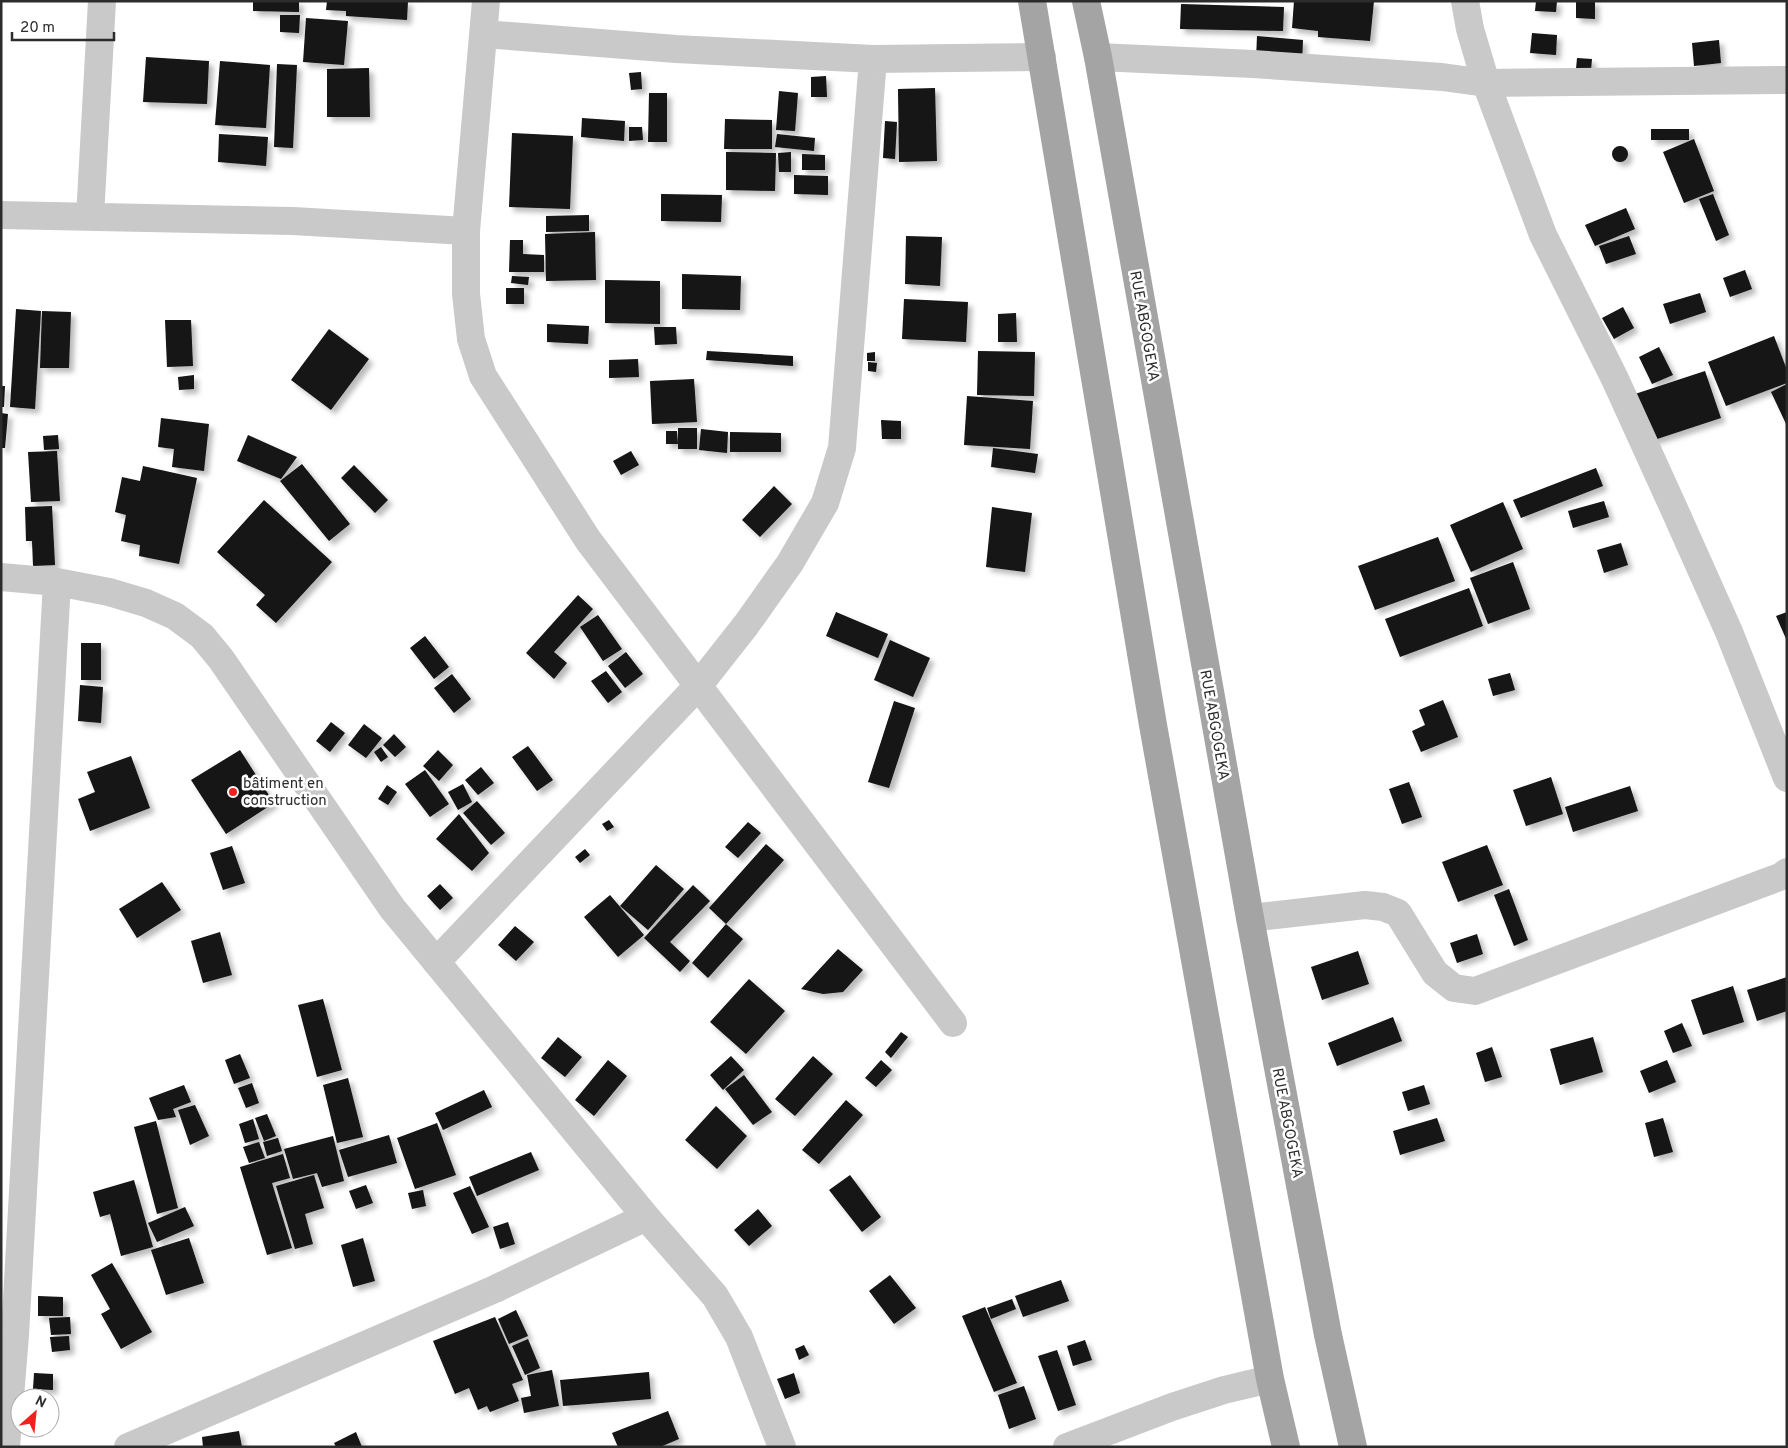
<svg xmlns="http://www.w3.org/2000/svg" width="1788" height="1448" font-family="Overpass,sans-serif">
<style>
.building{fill:#131313;filter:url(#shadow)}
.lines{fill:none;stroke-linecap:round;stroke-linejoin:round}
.street{stroke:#c9c9c9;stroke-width:28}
.primary{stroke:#a4a4a4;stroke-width:28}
.poi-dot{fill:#f3211e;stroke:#fff;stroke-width:2}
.labels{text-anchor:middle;stroke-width:5;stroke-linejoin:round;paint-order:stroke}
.street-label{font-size:15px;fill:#2c2c2c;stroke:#fff}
.poi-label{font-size:15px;fill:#2c2c2c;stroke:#fff;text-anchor:start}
</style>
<defs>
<filter id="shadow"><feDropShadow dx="4.5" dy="4.5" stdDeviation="2.5" flood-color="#0004"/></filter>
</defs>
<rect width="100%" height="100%" fill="#fff"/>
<path class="building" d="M 253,1 L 299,1 L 299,12 L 253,11 Z
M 327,1 L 408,1 L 407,20 L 346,16 L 346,11 L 326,10 Z
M 1294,1 L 1374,1 L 1370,41 L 1318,37 L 1318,31 L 1292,28 Z
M 1536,1 L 1557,1 L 1556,12 L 1535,11 Z
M 1576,1 L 1595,1 L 1595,19 L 1576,18 Z
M 1181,4 L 1284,7 L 1283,31 L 1180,29 Z
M 280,15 L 300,15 L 299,33 L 280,32 Z
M 306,18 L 348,21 L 344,65 L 303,62 Z
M 1532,33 L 1557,35 L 1556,55 L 1530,53 Z
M 1257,36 L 1303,40 L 1302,63 L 1256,59 Z
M 1719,40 L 1721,63 L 1694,66 L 1692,43 Z
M 146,57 L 209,61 L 207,104 L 143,102 Z
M 1577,58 L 1592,59 L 1591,70 L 1576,69 Z
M 220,61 L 270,65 L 266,128 L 215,125 Z
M 277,64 L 297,65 L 293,148 L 274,147 Z
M 369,68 L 370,117 L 327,117 L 327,69 Z
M 641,72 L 642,89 L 631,90 L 629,73 Z
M 826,76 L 827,97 L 811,97 L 811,77 Z
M 935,88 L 937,161 L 899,162 L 898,89 Z
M 779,91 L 798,93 L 795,131 L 776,130 Z
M 649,93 L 667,93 L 667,142 L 648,142 Z
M 582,118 L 625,121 L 624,141 L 581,137 Z
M 725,119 L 772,120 L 772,149 L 724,149 Z
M 885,121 L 897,122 L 895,159 L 883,158 Z
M 629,127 L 642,127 L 643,140 L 629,141 Z
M 1651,129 L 1689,129 L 1689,140 L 1651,140 Z
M 512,133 L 573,136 L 570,209 L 509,207 Z
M 219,134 L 268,137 L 266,166 L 218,162 Z
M 777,134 L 815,138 L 814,151 L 775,147 Z
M 1694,139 L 1714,191 L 1684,203 L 1663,152 Z
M1612 154a8 8 0 1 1 16 0a8 8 0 1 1-16 0Z
M 726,152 L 776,153 L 775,191 L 726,190 Z
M 791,152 L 791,172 L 779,172 L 778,153 Z
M 802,154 L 825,155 L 825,170 L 802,170 Z
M 794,175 L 828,176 L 828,195 L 794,194 Z
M 661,194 L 722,195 L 721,222 L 661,221 Z
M 1713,194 L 1729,235 L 1716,241 L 1699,199 Z
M 1626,208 L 1635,229 L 1595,246 L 1585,225 Z
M 589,215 L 589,231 L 546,232 L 546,216 Z
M 595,232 L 596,280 L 546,281 L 545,234 Z
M 906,236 L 942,237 L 940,286 L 905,284 Z
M 1629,236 L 1636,254 L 1606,264 L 1599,246 Z
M 510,240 L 523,240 L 523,254 L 544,255 L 544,272 L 509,272 Z
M 1745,270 L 1752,289 L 1730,297 L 1723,278 Z
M 682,274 L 741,276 L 740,310 L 682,309 Z
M 512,276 L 529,277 L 528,285 L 511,283 Z
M 605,280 L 660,281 L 660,324 L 605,323 Z
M 506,288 L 524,288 L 524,304 L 506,304 Z
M 1700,293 L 1706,312 L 1670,324 L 1663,304 Z
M 904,299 L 968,302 L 966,342 L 902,339 Z
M 1623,307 L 1634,328 L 1614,339 L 1602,318 Z
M 16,309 L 41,311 L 35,409 L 10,407 Z
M 42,311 L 71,312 L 69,368 L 40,368 Z
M 1016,313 L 1017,342 L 998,342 L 998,314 Z
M 165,320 L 191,320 L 193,366 L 167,367 Z
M 547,324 L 589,326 L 588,344 L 547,342 Z
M 654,327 L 676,327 L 677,344 L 655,345 Z
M 329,329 L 369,359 L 331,410 L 291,380 Z
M 1774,336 L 1787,370 L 1787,383 L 1726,406 L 1708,362 Z
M 1659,347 L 1673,375 L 1652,384 L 1639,357 Z
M 707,351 L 793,356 L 793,366 L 706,360 Z
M 978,351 L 1035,352 L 1034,396 L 977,395 Z
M 875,352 L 875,361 L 867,361 L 867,353 Z
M 638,359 L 639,377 L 609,378 L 609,360 Z
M 868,362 L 877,363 L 876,372 L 868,371 Z
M 1705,371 L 1721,418 L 1651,441 L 1635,394 Z
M 194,375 L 194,389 L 179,390 L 178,377 Z
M 694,379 L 697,422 L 652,424 L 650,381 Z
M 1787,384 L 1787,426 L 1771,392 Z
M 1,386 L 5,386 L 4,407 L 1,407 Z
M 967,396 L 1033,401 L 1030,449 L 964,445 Z
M 1,413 L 8,414 L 5,448 L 1,448 Z
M 161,418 L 209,424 L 204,471 L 172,467 L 174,449 L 158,447 Z
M 881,420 L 901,421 L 901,439 L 882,439 Z
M 678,428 L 697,428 L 697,449 L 678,449 Z
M 701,429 L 728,432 L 727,453 L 699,450 Z
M 666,431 L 677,431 L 678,444 L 666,444 Z
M 730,432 L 781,433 L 781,452 L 730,452 Z
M 58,435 L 59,449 L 44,450 L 43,436 Z
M 248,435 L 297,457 L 281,479 L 237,461 Z
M 993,448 L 1038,454 L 1035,473 L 991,467 Z
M 57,451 L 60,501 L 31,502 L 28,452 Z
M 631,451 L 639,465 L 621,475 L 613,461 Z
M 302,464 L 350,524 L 329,541 L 280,481 Z
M 354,465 L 388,500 L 375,513 L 341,478 Z
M 143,466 L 197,478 L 179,564 L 139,556 L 140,545 L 121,541 L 126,515 L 115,512 L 122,477 L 140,481 Z
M 1596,468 L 1603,486 L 1521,518 L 1513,500 Z
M 774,486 L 792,504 L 760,537 L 742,520 Z
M 264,500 L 332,562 L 276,623 L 256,605 L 265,595 L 217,552 Z
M 1604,501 L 1609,517 L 1573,528 L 1568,511 Z
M 1503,502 L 1523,549 L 1471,572 L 1450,525 Z
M 52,506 L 55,565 L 33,566 L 32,541 L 26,541 L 25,507 Z
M 992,507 L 1032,513 L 1025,572 L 986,567 Z
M 1438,537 L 1455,581 L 1375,610 L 1358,566 Z
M 1621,543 L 1628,565 L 1604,573 L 1597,550 Z
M 1513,562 L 1530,609 L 1488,624 L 1470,578 Z
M 1469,588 L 1483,626 L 1400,657 L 1385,619 Z
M 578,595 L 593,609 L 554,652 L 567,663 L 554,679 L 526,653 Z
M 836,612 L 888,634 L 878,658 L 826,636 Z
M 1787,612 L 1787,641 L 1776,616 Z
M 598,615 L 622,649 L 603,661 L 580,627 Z
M 425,636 L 449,667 L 434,679 L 410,648 Z
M 890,640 L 930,658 L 913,697 L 874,680 Z
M 81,643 L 101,643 L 101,680 L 81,680 Z
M 626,652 L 643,674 L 625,688 L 608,666 Z
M 606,671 L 622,692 L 608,703 L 591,681 Z
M 1510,673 L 1515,690 L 1493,696 L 1488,679 Z
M 452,674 L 471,699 L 454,713 L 434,688 Z
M 80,685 L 103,687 L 101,723 L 78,721 Z
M 1443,700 L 1458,737 L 1421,752 L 1412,731 L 1425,725 L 1419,710 Z
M 894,701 L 915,708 L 889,788 L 868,782 Z
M 331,722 L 345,733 L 330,752 L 316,741 Z
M 364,724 L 382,738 L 366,758 L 348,745 Z
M 394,734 L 406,747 L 395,757 L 383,745 Z
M 528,746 L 553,780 L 537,791 L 512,757 Z
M 381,747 L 388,757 L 381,762 L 374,752 Z
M 240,750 L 274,803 L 226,834 L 191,780 Z
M 438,750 L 453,765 L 439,781 L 423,766 Z
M 131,756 L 150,808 L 90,831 L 78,799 L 95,792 L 87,772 Z
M 481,767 L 494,783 L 478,795 L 465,780 Z
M 425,770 L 449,804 L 430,817 L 405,784 Z
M 1551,777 L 1563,814 L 1526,826 L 1513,790 Z
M 1409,782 L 1422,817 L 1402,824 L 1389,789 Z
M 463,784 L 472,802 L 458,810 L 448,792 Z
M 387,785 L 397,792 L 388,805 L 378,799 Z
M 1630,786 L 1638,811 L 1573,832 L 1565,807 Z
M 477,801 L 505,833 L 491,845 L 463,813 Z
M 459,814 L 489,853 L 472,871 L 436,839 Z
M 609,820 L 614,827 L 607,831 L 602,824 Z
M 748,822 L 761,833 L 738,858 L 725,847 Z
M 766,844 L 784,860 L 726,924 L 709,908 Z
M 1487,845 L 1503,885 L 1458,902 L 1442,862 Z
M 232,846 L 245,883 L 223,890 L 210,853 Z
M 585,849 L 590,855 L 580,863 L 575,857 Z
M 656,865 L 684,889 L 648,930 L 620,906 Z
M 162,882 L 181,910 L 137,938 L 119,909 Z
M 440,884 L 453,898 L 440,910 L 427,896 Z
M 693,885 L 710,901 L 670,942 L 690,961 L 680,972 L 644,938 Z
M 1509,889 L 1528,940 L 1514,946 L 1494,895 Z
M 610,895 L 644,935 L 618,957 L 584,917 Z
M 726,924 L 743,939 L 708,978 L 692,963 Z
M 515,926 L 534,942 L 516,961 L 498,945 Z
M 220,932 L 232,975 L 203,983 L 191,941 Z
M 1477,934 L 1483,954 L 1457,963 L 1450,943 Z
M 838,949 L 863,970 L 843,992 L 823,994 L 801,989 Z
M 1358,951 L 1369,984 L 1322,1000 L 1311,967 Z
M 1787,977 L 1787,1011 L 1757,1021 L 1747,990 Z
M 749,979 L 785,1011 L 746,1054 L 710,1022 Z
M 1733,986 L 1744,1022 L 1703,1035 L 1691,1000 Z
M 323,999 L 342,1070 L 317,1077 L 298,1005 Z
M 1393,1017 L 1402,1041 L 1337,1066 L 1328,1043 Z
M 1682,1023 L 1692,1046 L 1673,1053 L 1664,1031 Z
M 901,1032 L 908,1037 L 891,1058 L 885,1052 Z
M 558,1037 L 582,1057 L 565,1077 L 541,1058 Z
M 1593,1037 L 1603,1072 L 1560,1085 L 1550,1049 Z
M 1492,1047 L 1502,1077 L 1485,1082 L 1476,1053 Z
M 240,1054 L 250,1078 L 234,1084 L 225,1060 Z
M 731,1056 L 744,1070 L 723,1090 L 710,1075 Z
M 813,1056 L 833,1074 L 795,1116 L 775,1099 Z
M 608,1060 L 627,1076 L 594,1116 L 575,1100 Z
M 881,1060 L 892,1070 L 876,1087 L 865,1078 Z
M 1667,1060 L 1676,1082 L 1649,1093 L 1640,1071 Z
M 744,1075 L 772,1112 L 753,1125 L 725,1089 Z
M 348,1078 L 363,1137 L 337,1143 L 323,1085 Z
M 252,1083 L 259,1103 L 246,1108 L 238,1088 Z
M 184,1085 L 191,1102 L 173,1109 L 176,1117 L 158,1120 L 149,1098 Z
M 1424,1085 L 1430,1104 L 1408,1111 L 1402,1092 Z
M 484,1090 L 492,1107 L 443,1130 L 435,1113 Z
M 846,1100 L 863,1115 L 819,1164 L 802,1150 Z
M 195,1105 L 209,1136 L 190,1145 L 178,1110 Z
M 716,1106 L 747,1136 L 717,1169 L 685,1140 Z
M 267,1114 L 276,1136 L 264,1141 L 255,1118 Z
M 1437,1118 L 1445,1141 L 1400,1155 L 1393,1131 Z
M 1663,1118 L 1673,1152 L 1654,1157 L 1645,1123 Z
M 253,1119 L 259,1139 L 245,1143 L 239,1124 Z
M 156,1121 L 178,1208 L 157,1214 L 134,1127 Z
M 437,1123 L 456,1175 L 415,1189 L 397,1138 Z
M 389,1135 L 397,1163 L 348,1177 L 339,1150 Z
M 333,1136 L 344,1181 L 322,1187 L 317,1173 L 293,1179 L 284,1149 Z
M 278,1138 L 282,1151 L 267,1156 L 263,1142 Z
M 259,1142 L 265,1158 L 249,1163 L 243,1147 Z
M 531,1152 L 539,1170 L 477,1196 L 469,1177 Z
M 283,1154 L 290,1178 L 272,1183 L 292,1248 L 267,1255 L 240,1167 Z
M 314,1175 L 324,1208 L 305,1214 L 313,1244 L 295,1249 L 276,1186 Z
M 850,1175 L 881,1217 L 862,1232 L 829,1190 Z
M 134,1180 L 153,1247 L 121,1256 L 110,1214 L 100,1217 L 93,1192 Z
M 366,1185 L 373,1203 L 356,1209 L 349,1191 Z
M 470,1186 L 489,1227 L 472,1234 L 453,1193 Z
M 423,1190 L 426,1206 L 412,1209 L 408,1193 Z
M 185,1207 L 194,1226 L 157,1242 L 148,1223 Z
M 758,1209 L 772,1226 L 749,1246 L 734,1230 Z
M 508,1222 L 515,1244 L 500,1249 L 493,1227 Z
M 189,1238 L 204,1283 L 166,1295 L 151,1250 Z
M 363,1238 L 375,1281 L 353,1287 L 341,1245 Z
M 112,1263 L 152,1332 L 121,1349 L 101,1314 L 110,1309 L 91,1275 Z
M 890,1275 L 916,1308 L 894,1324 L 869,1291 Z
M 1061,1280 L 1069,1301 L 1023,1317 L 1015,1296 Z
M 38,1296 L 63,1297 L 63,1316 L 38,1316 Z
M 1012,1299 L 1016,1309 L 991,1319 L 987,1308 Z
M 985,1307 L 1017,1383 L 994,1392 L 962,1316 Z
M 516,1310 L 528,1336 L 509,1344 L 498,1319 Z
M 70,1317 L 71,1334 L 51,1335 L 49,1318 Z
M 495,1317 L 523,1380 L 512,1384 L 519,1401 L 490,1412 L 487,1406 L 478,1410 L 469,1388 L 455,1394 L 433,1341 Z
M 69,1336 L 70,1350 L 52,1352 L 50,1337 Z
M 528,1339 L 540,1368 L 525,1375 L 512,1346 Z
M 1085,1340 L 1092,1360 L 1073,1366 L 1067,1346 Z
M 804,1345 L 809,1355 L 799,1360 L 795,1349 Z
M 1057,1350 L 1076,1405 L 1058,1411 L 1038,1356 Z
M 552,1370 L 559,1406 L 524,1413 L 521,1398 L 531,1396 L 527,1375 Z
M 649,1372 L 651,1399 L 563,1406 L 560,1380 Z
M 34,1373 L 53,1374 L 53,1390 L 33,1389 Z
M 794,1373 L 800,1393 L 785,1399 L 777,1379 Z
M 1024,1386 L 1036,1419 L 1009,1429 L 998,1395 Z
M 668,1411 L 679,1439 L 660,1447 L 618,1447 L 612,1433 Z
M 239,1431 L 242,1447 L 203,1447 L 202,1437 Z
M 356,1432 L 362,1447 L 336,1447 L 334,1443 Z"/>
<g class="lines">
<path class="street" d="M 486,1 L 466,231 L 466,294 L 471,339 L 483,376 L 588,540 L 953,1023
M 1465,1 L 1470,29 L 1486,83 L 1543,235 L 1615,379 L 1675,511 L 1729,632 L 1787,778
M 484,34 L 676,49 L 873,59 L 1042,57
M 1098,57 L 1253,64 L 1442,77 L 1486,83 L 1787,80
M 1,215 L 293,221 L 466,231
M 90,217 L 102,1
M 1,577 L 57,582 L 109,592 L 146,603 L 175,616 L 202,636 L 221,659 L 392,908 L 646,1217 L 715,1296 L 739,1337 L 782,1447
M 1250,918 L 1365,905 L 1383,907 L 1398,913 L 1435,973 L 1454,988 L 1475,991 L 1782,876 L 1787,872
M 436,962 L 698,686 L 746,625 L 790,563 L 825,503 L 842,448 L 873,59
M 6,1447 L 15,1335 L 57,582
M 128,1447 L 495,1289 L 646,1217
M 1067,1447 L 1172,1407 L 1224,1390 L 1270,1379"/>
<path class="primary" d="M 1032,1 L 1153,725 L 1270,1379 L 1286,1447
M 1086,1 L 1098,57 L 1250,918 L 1328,1335 L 1353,1447"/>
</g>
<circle class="poi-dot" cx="233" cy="792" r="5"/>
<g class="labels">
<g class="street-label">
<text transform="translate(1145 326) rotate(80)" y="5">RUE ABGOGEKA</text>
<text transform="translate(1215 725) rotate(80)" y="5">RUE ABGOGEKA</text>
<text transform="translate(1288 1123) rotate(79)" y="5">RUE ABGOGEKA</text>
</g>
<g class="poi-label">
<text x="243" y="788">bâtiment en<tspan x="243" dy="17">construction</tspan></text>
</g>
</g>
<rect width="1788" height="1448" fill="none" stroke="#2c2c2c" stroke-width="5"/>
<g transform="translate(35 1413) rotate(27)"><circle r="24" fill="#ffffff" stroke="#ababab"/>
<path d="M0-4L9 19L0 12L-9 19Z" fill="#f3211e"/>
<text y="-8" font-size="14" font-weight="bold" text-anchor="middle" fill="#2c2c2c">N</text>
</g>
<path d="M12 32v8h102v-8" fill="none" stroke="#2c2c2c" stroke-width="2.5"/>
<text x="20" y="32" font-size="15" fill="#2c2c2c" stroke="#ffffff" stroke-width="4" paint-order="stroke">20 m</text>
</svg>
